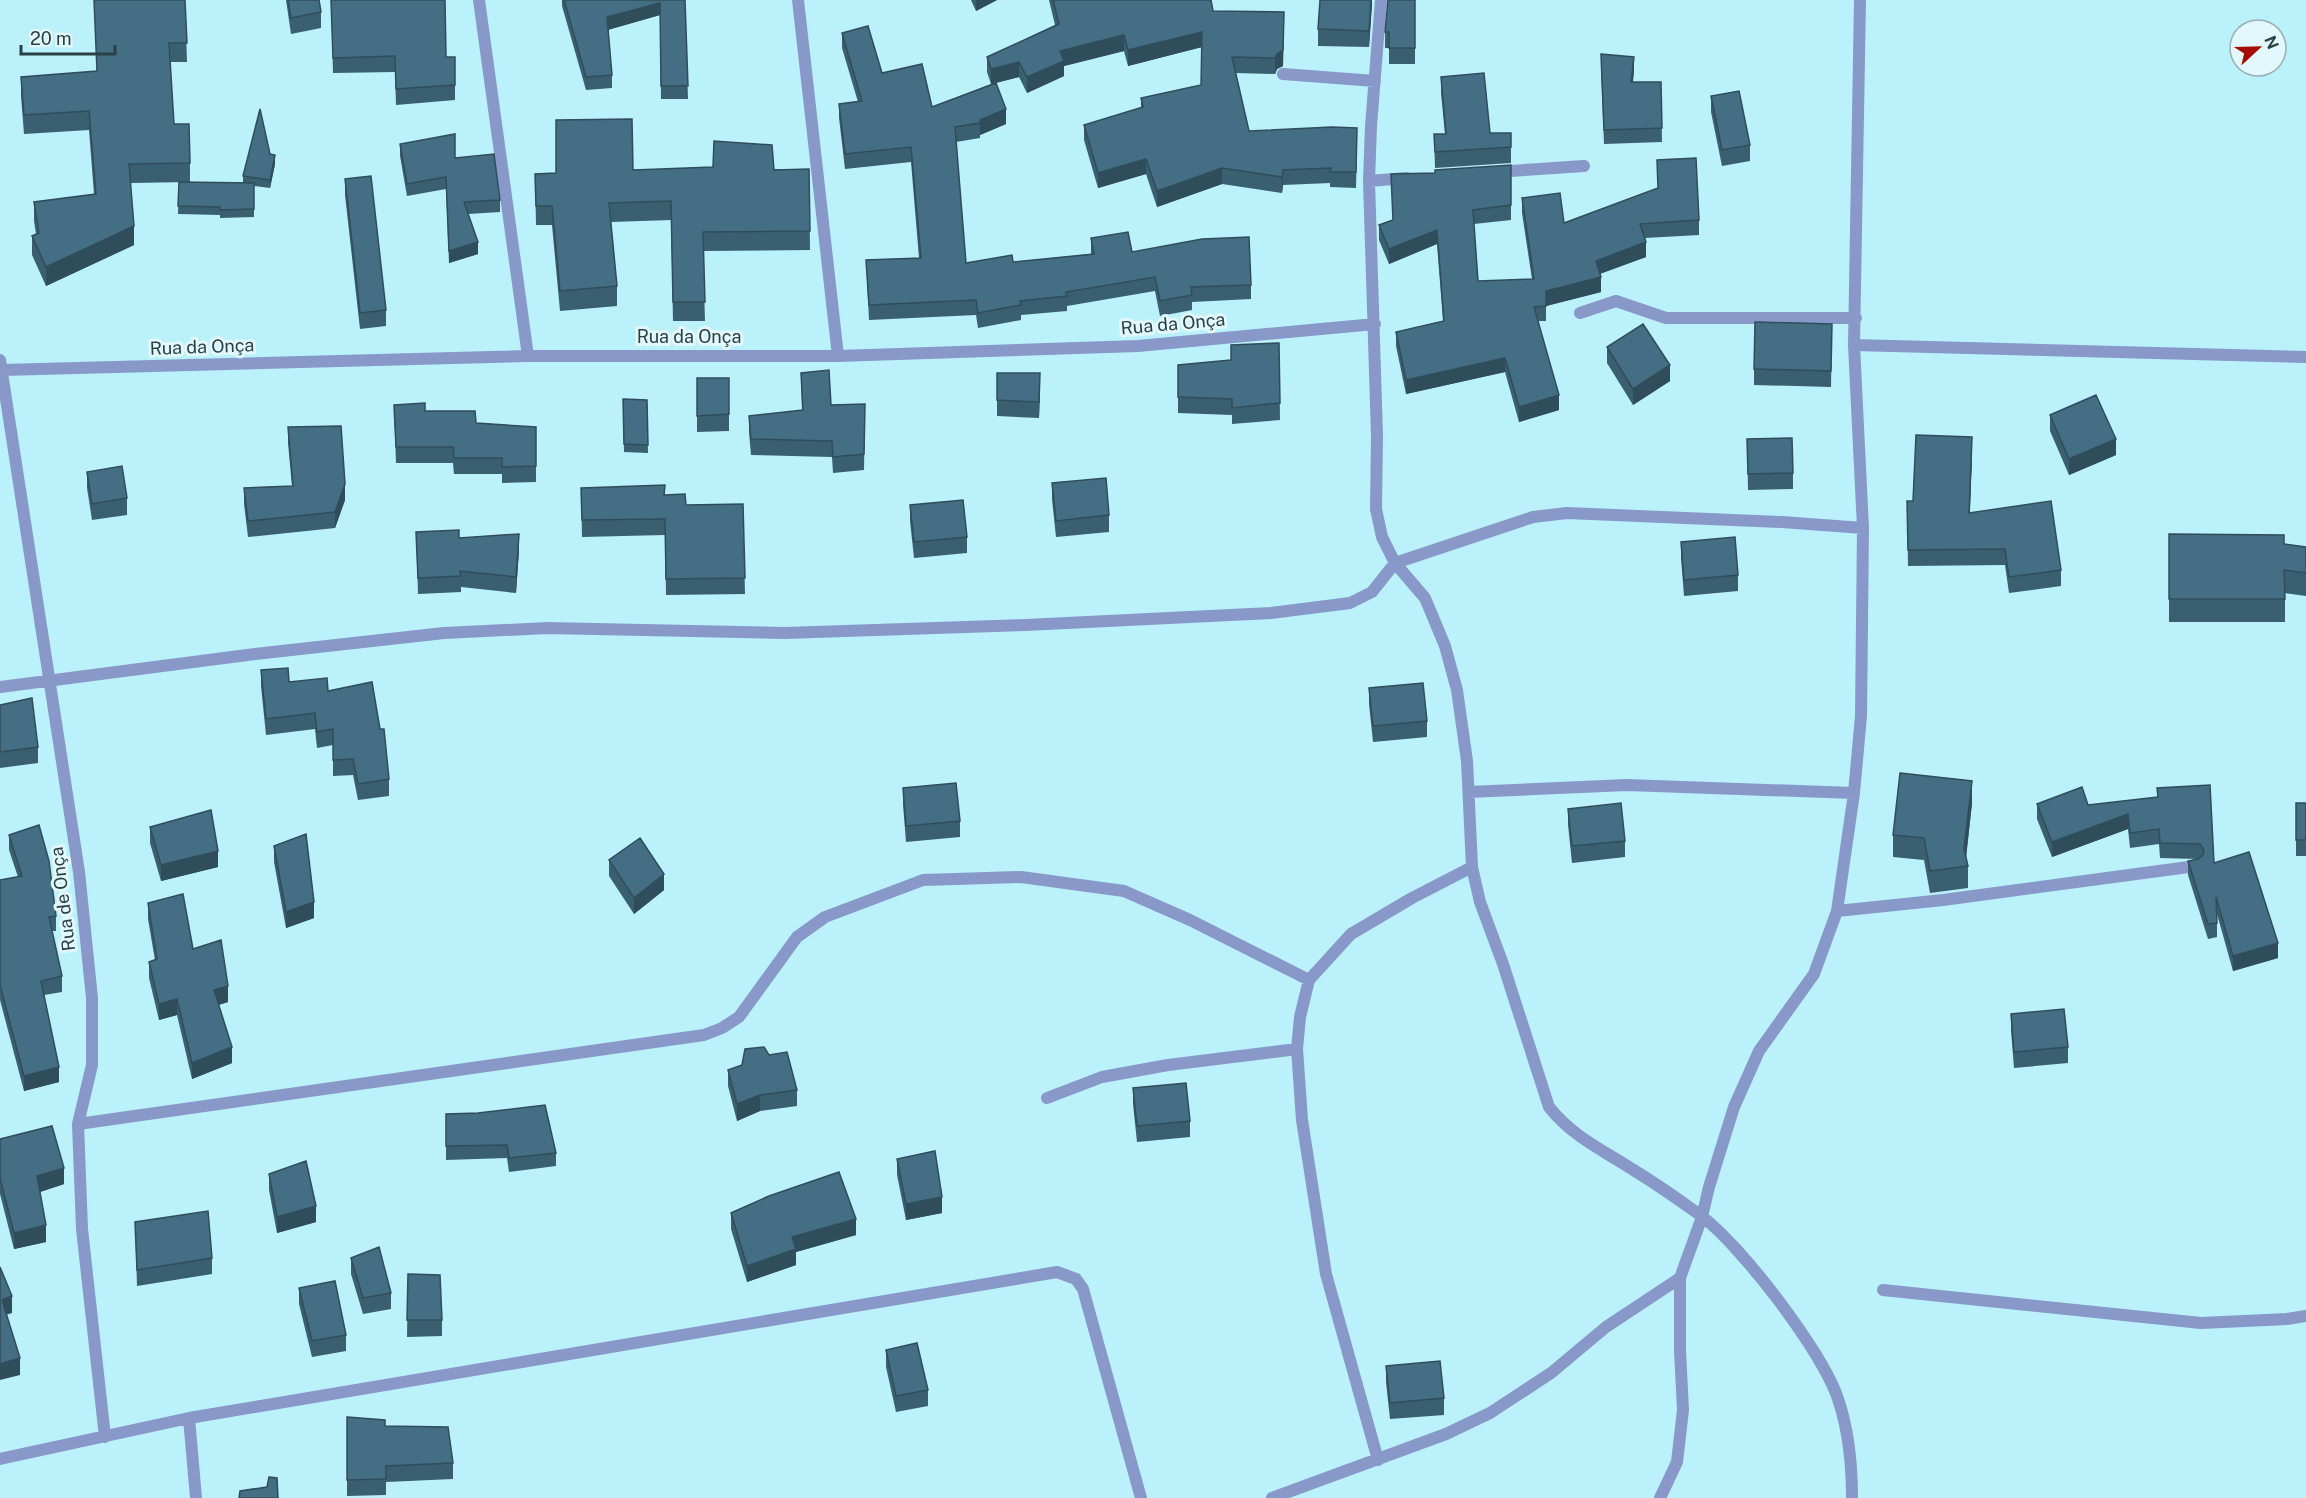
<svg xmlns="http://www.w3.org/2000/svg" width="2306" height="1498" font-family="'Public Sans',sans-serif">
<style>
.lines{fill:none;stroke-linecap:round;stroke-linejoin:round}
.street{stroke:#8898c9;stroke-width:12}
.wall{fill:#3a5f71}
.shaded-wall{fill:#304d5c}
.building{fill:#446e83;stroke:#304d5c;stroke-width:1.5}
.labels{text-anchor:middle;stroke-width:6;stroke-linejoin:round;paint-order:stroke}
.street-label{font-size:18px;fill:#2a4044;stroke:#e2f8fc}
</style>
<rect width="100%" height="100%" fill="#baf1fb"/>
<g class="lines">
<path class="street" d="M 479,0 L 528,356
M 798,0 L 838,356
M 1381,0 L 1371,126 L 1369,181 L 1377,436 L 1376,509 L 1382,537 L 1395,563 L 1425,598 L 1445,646 L 1457,690 L 1467,761 L 1472,867 L 1480,902 L 1503,964 L 1549,1107 C 1573,1137 1601,1149 1632,1169 C 1655,1183 1678,1199 1700,1215 C 1740,1244 1823,1352 1838,1399 C 1849,1431 1852,1465 1852,1498
M 1283,74 L 1375,81
M 1495,172 L 1584,166
M 1369,181 L 1406,178
M 1580,313 L 1616,301 L 1666,318 L 1856,318
M 1854,345 L 2306,357
M 0,360 L 79,872 L 92,998 L 92,1065 L 78,1124 L 82,1229 L 105,1437
M 2,370 L 528,356 L 838,356 L 1138,346 L 1375,324
M 0,687 L 255,654 L 444,633 L 547,628 L 785,633 L 1026,625 L 1271,613 L 1350,603 L 1372,592 L 1395,563 L 1533,517 L 1567,513 L 1782,522 L 1863,528
M 1469,792 L 1627,785 L 1854,793
M 1837,911 L 1943,900 L 2196,866
M 1047,1098 L 1102,1077 L 1168,1065 L 1297,1049
M 78,1124 L 704,1035 L 722,1028 L 739,1017 L 797,937 L 825,917 L 923,880 L 1021,877 L 1124,891 L 1190,920 L 1309,980
M 1883,1290 L 2201,1323 L 2287,1319 L 2306,1316
M 0,1459 L 189,1418
M 1378,1460 L 1326,1274 L 1302,1120 L 1297,1049 L 1300,1017 L 1309,980 L 1351,934 L 1412,898 L 1472,867
M 196,1498 L 189,1418 L 1057,1272 L 1076,1279 L 1083,1289 L 1141,1498
M 1272,1498 L 1446,1434 L 1490,1413 L 1551,1373 L 1606,1327 L 1680,1278
M 1660,1498 L 1677,1462 L 1683,1410 L 1680,1351 L 1680,1278 L 1702,1217 L 1709,1187 L 1734,1107 L 1759,1051 L 1814,974 L 1837,911 L 1854,793 L 1861,716 L 1863,528 L 1854,345 L 1860,0"/>
</g>
<path class="wall" d="M 94,0 L 185,0 L 187,62 L 170,62 L 174,124 L 190,163 L 190,182 L 130,183 L 134,245 L 46,286 L 32,255 L 32,236 L 36,234 L 34,221 L 34,202 L 94,194 L 89,130 L 24,134 L 21,96 L 21,77 L 97,71 Z
M 286,0 L 319,0 L 321,12 L 321,28 L 291,34 Z
M 331,0 L 446,57 L 455,57 L 455,100 L 396,105 L 395,72 L 333,73 Z
M 562,0 L 685,0 L 688,99 L 661,99 L 660,15 L 608,30 L 612,75 L 612,88 L 586,90 L 562,6 Z
M 971,0 L 997,0 L 976,11 Z
M 1049,0 L 1211,0 L 1213,11 L 1284,12 L 1283,66 L 1277,69 L 1275,74 L 1236,73 L 1249,131 L 1357,143 L 1356,188 L 1330,187 L 1330,183 L 1283,185 L 1282,193 L 1222,184 L 1157,207 L 1146,174 L 1098,188 L 1084,140 L 1084,125 L 1141,108 L 1141,98 L 1201,85 L 1202,47 L 1128,66 L 1124,51 L 1064,66 L 1064,76 L 1027,93 L 1019,77 L 996,83 L 1006,124 L 980,135 L 980,138 L 956,142 L 966,263 L 1013,262 L 1091,254 L 1091,238 L 1132,252 L 1251,285 L 1251,299 L 1192,302 L 1192,310 L 1160,316 L 1155,291 L 1067,306 L 1067,311 L 1021,315 L 1021,320 L 978,328 L 976,315 L 869,320 L 866,260 L 919,258 L 911,162 L 845,169 L 839,118 L 839,104 L 858,102 L 842,48 L 842,33 L 882,73 L 932,107 L 991,84 L 987,72 L 987,57 L 1055,25 Z
M 1372,0 L 1369,47 L 1318,46 L 1318,29 Z
M 1415,0 L 1415,64 L 1389,64 L 1389,48 L 1385,48 L 1385,32 Z
M 1601,68 L 1634,71 L 1633,82 L 1661,82 L 1662,142 L 1604,144 Z
M 1441,77 L 1490,133 L 1511,133 L 1511,163 L 1435,168 L 1434,134 L 1445,134 L 1441,93 Z
M 1711,96 L 1750,145 L 1750,161 L 1722,166 L 1711,112 Z
M 400,144 L 500,200 L 500,212 L 468,214 L 478,254 L 449,263 L 446,189 L 407,196 L 400,156 Z
M 270,154 L 275,164 L 270,188 L 254,186 L 254,217 L 220,218 L 220,215 L 178,214 L 179,182 L 243,183 L 243,176 Z
M 1657,160 L 1699,220 L 1699,235 L 1645,238 L 1646,257 L 1600,274 L 1601,292 L 1546,306 L 1546,321 L 1538,321 L 1559,410 L 1519,422 L 1505,372 L 1406,394 L 1396,346 L 1396,332 L 1443,321 L 1437,244 L 1389,264 L 1379,240 L 1379,225 L 1393,220 L 1391,174 L 1435,173 L 1511,165 L 1511,220 L 1474,224 L 1478,281 L 1532,279 L 1522,213 L 1522,198 L 1564,223 L 1658,189 Z
M 809,169 L 810,250 L 703,251 L 705,321 L 673,321 L 671,220 L 611,222 L 617,286 L 617,306 L 560,311 L 552,225 L 536,225 L 535,174 L 633,170 Z
M 345,179 L 386,310 L 386,326 L 360,329 L 345,195 Z
M 1832,324 L 1831,387 L 1754,385 L 1754,369 Z
M 1279,343 L 1280,420 L 1232,424 L 1232,415 L 1178,413 L 1178,397 L 1231,360 Z
M 1607,347 L 1670,381 L 1633,405 L 1607,363 Z
M 801,373 L 831,405 L 865,404 L 864,470 L 833,473 L 832,457 L 751,455 L 749,432 L 749,416 L 802,411 Z
M 997,373 L 1040,389 L 1039,418 L 997,416 Z
M 697,378 L 729,378 L 729,431 L 697,432 Z
M 623,399 L 647,400 L 648,453 L 624,452 Z
M 394,405 L 425,411 L 476,423 L 536,427 L 536,482 L 502,483 L 502,474 L 454,474 L 453,463 L 396,463 Z
M 2050,415 L 2116,455 L 2069,475 L 2050,431 Z
M 288,427 L 345,500 L 335,528 L 248,537 L 244,504 L 244,488 L 292,486 L 288,443 Z
M 1747,439 L 1793,473 L 1793,489 L 1748,490 Z
M 1972,454 L 1970,513 L 2061,570 L 2061,586 L 2009,593 L 2005,565 L 1908,566 L 1907,501 L 1913,501 Z
M 87,472 L 127,498 L 127,515 L 92,520 L 87,488 Z
M 1052,483 L 1109,515 L 1109,532 L 1056,537 L 1052,499 Z
M 581,488 L 665,495 L 686,505 L 743,504 L 745,594 L 666,595 L 665,535 L 582,537 Z
M 910,505 L 967,537 L 967,553 L 914,558 L 910,521 Z
M 416,532 L 459,538 L 519,550 L 516,593 L 461,587 L 461,592 L 418,594 Z
M 2169,534 L 2284,544 L 2306,547 L 2306,596 L 2285,593 L 2285,622 L 2169,622 Z
M 1681,542 L 1738,575 L 1738,591 L 1684,596 L 1681,558 Z
M 261,670 L 289,682 L 328,691 L 380,729 L 389,779 L 389,796 L 358,800 L 353,775 L 333,776 L 333,745 L 317,748 L 315,729 L 266,735 L 261,686 Z
M 1369,688 L 1427,721 L 1427,737 L 1373,742 L 1369,704 Z
M 0,705 L 38,747 L 38,763 L 0,768 Z
M 903,788 L 960,821 L 960,837 L 906,842 L 903,804 Z
M 2157,788 L 2214,863 L 2278,958 L 2233,971 L 2217,914 L 2217,937 L 2208,939 L 2188,875 L 2188,861 L 2198,859 L 2160,858 L 2159,844 L 2130,848 L 2128,829 L 2052,857 L 2037,819 L 2037,804 L 2088,805 L 2157,797 Z
M 1972,803 L 1966,857 L 1968,866 L 1968,888 L 1930,893 L 1924,860 L 1893,857 L 1893,835 Z
M 2296,803 L 2306,803 L 2306,856 L 2296,856 Z
M 1568,809 L 1625,841 L 1625,857 L 1572,863 L 1568,825 Z
M 150,827 L 218,867 L 161,881 L 150,843 Z
M 9,835 L 56,916 L 56,931 L 52,931 L 62,976 L 62,992 L 44,995 L 59,1082 L 24,1091 L 0,1000 L 0,880 L 18,877 L 9,850 Z
M 274,846 L 314,918 L 286,928 L 274,862 Z
M 609,860 L 664,890 L 634,914 L 609,876 Z
M 148,903 L 193,949 L 228,1002 L 219,1005 L 232,1063 L 192,1079 L 177,1015 L 159,1020 L 149,978 L 149,962 L 155,960 L 148,919 Z
M 2011,1014 L 2068,1047 L 2068,1063 L 2014,1068 L 2011,1030 Z
M 769,1055 L 797,1090 L 797,1106 L 760,1111 L 737,1121 L 728,1086 L 728,1070 Z
M 1133,1088 L 1190,1121 L 1190,1137 L 1137,1142 L 1133,1104 Z
M 446,1114 L 556,1153 L 556,1166 L 509,1172 L 507,1158 L 446,1160 Z
M 0,1139 L 64,1184 L 40,1192 L 46,1242 L 14,1249 L 0,1194 Z
M 897,1159 L 942,1213 L 906,1220 L 897,1175 Z
M 269,1174 L 316,1222 L 277,1233 L 269,1190 Z
M 731,1213 L 856,1235 L 796,1252 L 796,1265 L 747,1282 L 731,1229 Z
M 135,1222 L 212,1258 L 212,1274 L 137,1286 Z
M 351,1258 L 391,1293 L 391,1309 L 363,1314 L 351,1274 Z
M 408,1274 L 442,1320 L 442,1336 L 407,1337 Z
M 299,1288 L 346,1335 L 346,1351 L 312,1357 L 299,1304 Z
M 886,1350 L 928,1390 L 928,1406 L 896,1412 L 886,1367 Z
M 1386,1366 L 1444,1398 L 1444,1415 L 1390,1419 L 1386,1382 Z
M 347,1417 L 385,1426 L 453,1463 L 453,1479 L 386,1482 L 386,1495 L 347,1496 Z"/>
<path class="shaded-wall" d="M 976,0 L 997,0 L 976,11 Z
M 1371,0 L 1372,0 L 1372,6 L 1369,47 L 1369,31 Z
M 660,3 L 660,15 L 607,30 L 607,17 Z
M 1284,12 L 1283,66 L 1277,69 L 1275,74 L 1275,58 Z
M 1202,32 L 1202,47 L 1128,66 L 1128,50 Z
M 1124,35 L 1124,51 L 1064,66 L 1064,76 L 1027,93 L 1027,77 L 1060,51 Z
M 1634,57 L 1634,71 L 1631,96 L 1631,82 Z
M 1019,62 L 1019,77 L 991,84 L 991,69 Z
M 1006,109 L 1006,124 L 980,135 L 980,120 Z
M 275,155 L 275,164 L 270,188 L 270,180 Z
M 1146,159 L 1146,174 L 1098,188 L 1098,173 Z
M 1222,168 L 1222,184 L 1157,207 L 1157,191 Z
M 1283,170 L 1283,185 L 1282,193 L 1282,177 Z
M 134,226 L 134,245 L 46,286 L 46,267 Z
M 1437,230 L 1437,244 L 1389,264 L 1389,249 Z
M 478,242 L 478,254 L 449,263 L 449,251 Z
M 1646,242 L 1646,257 L 1596,275 L 1596,261 Z
M 1601,277 L 1601,292 L 1546,306 L 1546,291 Z
M 1505,358 L 1505,372 L 1406,394 L 1406,380 Z
M 1670,365 L 1670,381 L 1633,405 L 1633,389 Z
M 1040,373 L 1040,389 L 1039,418 L 1039,402 Z
M 1559,395 L 1559,410 L 1519,422 L 1519,407 Z
M 1972,437 L 1972,454 L 1969,529 L 1969,513 Z
M 2116,439 L 2116,455 L 2069,475 L 2069,459 Z
M 345,484 L 345,500 L 335,528 L 335,512 Z
M 519,534 L 519,550 L 516,593 L 516,577 Z
M 1972,781 L 1972,803 L 1965,867 L 1964,849 Z
M 2128,814 L 2128,829 L 2052,857 L 2052,842 Z
M 218,851 L 218,867 L 161,881 L 161,865 Z
M 664,874 L 664,890 L 634,914 L 634,898 Z
M 314,902 L 314,918 L 286,928 L 286,912 Z
M 2278,943 L 2278,958 L 2233,971 L 2233,956 Z
M 228,986 L 228,1002 L 214,1006 L 214,990 Z
M 177,999 L 177,1015 L 159,1020 L 159,1004 Z
M 232,1047 L 232,1063 L 192,1079 L 192,1063 Z
M 59,1067 L 59,1082 L 24,1091 L 24,1076 Z
M 760,1095 L 760,1111 L 737,1121 L 737,1104 Z
M 64,1168 L 64,1184 L 37,1193 L 37,1176 Z
M 942,1197 L 942,1213 L 906,1220 L 906,1204 Z
M 316,1206 L 316,1222 L 277,1233 L 277,1217 Z
M 856,1219 L 856,1235 L 796,1252 L 796,1265 L 747,1282 L 747,1266 L 792,1237 Z
M 46,1225 L 46,1242 L 14,1249 L 14,1233 Z
M 12,1296 L 12,1313 L 2,1316 L 2,1300 Z
M 20,1358 L 20,1375 L 0,1380 L 0,1364 Z"/>
<path class="building" d="M 94,0 L 185,0 L 187,43 L 169,43 L 174,124 L 189,124 L 190,163 L 129,164 L 134,226 L 46,267 L 32,236 L 39,233 L 34,202 L 96,194 L 89,111 L 24,115 L 21,77 L 97,71 Z
M 288,0 L 319,0 L 321,12 L 291,18 Z
M 331,0 L 445,0 L 446,57 L 455,57 L 455,85 L 396,89 L 395,56 L 333,58 Z
M 564,0 L 685,0 L 688,86 L 661,86 L 660,3 L 607,17 L 612,75 L 586,77 Z
M 1053,0 L 1211,0 L 1213,11 L 1284,12 L 1283,50 L 1277,54 L 1275,58 L 1232,57 L 1249,131 L 1332,127 L 1357,128 L 1356,172 L 1330,172 L 1331,168 L 1283,170 L 1282,177 L 1222,168 L 1157,191 L 1146,159 L 1098,173 L 1084,125 L 1143,107 L 1141,98 L 1201,85 L 1202,32 L 1128,50 L 1124,35 L 1060,51 L 1064,61 L 1027,77 L 1019,62 L 991,69 L 987,57 L 1059,24 Z
M 1320,0 L 1371,0 L 1369,31 L 1318,29 Z
M 1388,0 L 1415,0 L 1415,48 L 1389,48 L 1389,32 L 1385,32 Z
M 868,26 L 882,73 L 922,64 L 932,107 L 996,83 L 1006,109 L 980,120 L 980,123 L 955,127 L 966,263 L 1012,255 L 1013,262 L 1094,254 L 1091,238 L 1128,232 L 1132,252 L 1202,239 L 1249,237 L 1251,285 L 1191,287 L 1192,295 L 1160,301 L 1155,277 L 1066,292 L 1067,296 L 1020,301 L 1021,305 L 978,313 L 976,300 L 869,305 L 866,260 L 921,258 L 911,147 L 845,154 L 839,104 L 862,101 L 842,33 Z
M 1601,54 L 1634,57 L 1631,82 L 1661,82 L 1662,128 L 1604,130 Z
M 1484,73 L 1490,133 L 1511,133 L 1511,147 L 1435,152 L 1434,134 L 1446,134 L 1441,77 Z
M 1739,91 L 1750,145 L 1722,150 L 1711,96 Z
M 260,109 L 270,154 L 275,155 L 270,180 L 243,176 Z
M 632,119 L 633,170 L 713,167 L 714,141 L 772,145 L 774,170 L 809,169 L 810,231 L 703,232 L 705,302 L 673,302 L 671,201 L 609,203 L 617,286 L 560,291 L 552,206 L 536,206 L 535,174 L 556,173 L 556,120 Z
M 455,134 L 455,158 L 494,154 L 500,200 L 464,202 L 478,242 L 449,251 L 446,177 L 407,184 L 400,144 Z
M 1696,158 L 1699,220 L 1640,224 L 1646,242 L 1596,261 L 1601,277 L 1546,291 L 1546,306 L 1534,307 L 1559,395 L 1519,407 L 1505,358 L 1406,380 L 1396,332 L 1444,321 L 1437,230 L 1389,249 L 1379,225 L 1393,220 L 1391,174 L 1435,173 L 1435,170 L 1511,165 L 1511,205 L 1473,210 L 1478,281 L 1534,279 L 1522,198 L 1560,193 L 1564,223 L 1658,188 L 1657,160 Z
M 371,176 L 386,310 L 360,313 L 345,179 Z
M 179,182 L 254,183 L 254,209 L 220,210 L 220,207 L 178,206 Z
M 1755,322 L 1832,324 L 1831,371 L 1754,369 Z
M 1643,324 L 1670,365 L 1633,389 L 1607,347 Z
M 1279,343 L 1280,403 L 1232,408 L 1232,399 L 1178,397 L 1178,365 L 1231,360 L 1231,345 Z
M 829,370 L 831,405 L 865,404 L 864,454 L 833,457 L 832,441 L 751,439 L 749,416 L 803,410 L 801,373 Z
M 997,373 L 1040,373 L 1039,402 L 997,400 Z
M 697,378 L 729,378 L 729,414 L 697,416 Z
M 2096,395 L 2116,439 L 2069,459 L 2050,415 Z
M 623,399 L 647,400 L 648,445 L 624,444 Z
M 425,403 L 425,411 L 475,411 L 476,423 L 536,427 L 536,466 L 502,467 L 502,458 L 454,458 L 453,447 L 396,447 L 394,405 Z
M 341,426 L 345,484 L 335,512 L 248,521 L 244,488 L 293,486 L 288,427 Z
M 1916,435 L 1972,437 L 1969,513 L 2051,501 L 2061,570 L 2009,577 L 2005,549 L 1908,550 L 1907,501 L 1913,501 Z
M 1792,438 L 1793,473 L 1748,474 L 1747,439 Z
M 122,466 L 127,498 L 92,504 L 87,472 Z
M 1106,478 L 1109,515 L 1056,521 L 1052,483 Z
M 665,485 L 664,495 L 685,494 L 686,505 L 743,504 L 745,578 L 666,579 L 665,519 L 582,520 L 581,488 Z
M 963,500 L 967,537 L 914,542 L 910,505 Z
M 459,530 L 459,538 L 519,534 L 516,577 L 460,571 L 461,576 L 418,578 L 416,532 Z
M 2169,534 L 2284,535 L 2284,544 L 2306,547 L 2306,573 L 2284,570 L 2285,599 L 2169,599 Z
M 1735,537 L 1738,575 L 1684,580 L 1681,542 Z
M 288,668 L 289,682 L 327,678 L 328,691 L 372,682 L 380,729 L 384,729 L 389,779 L 358,784 L 353,759 L 333,760 L 333,729 L 317,732 L 315,713 L 266,719 L 261,670 Z
M 1423,683 L 1427,721 L 1373,726 L 1369,688 Z
M 32,698 L 38,747 L 0,752 L 0,705 Z
M 1900,773 L 1972,781 L 1964,849 L 1968,866 L 1930,871 L 1924,838 L 1893,835 Z
M 956,783 L 960,821 L 906,826 L 903,788 Z
M 2210,785 L 2214,863 L 2249,852 L 2278,943 L 2233,956 L 2216,897 L 2217,923 L 2208,924 L 2188,861 L 2198,859 L 2203,855 L 2204,850 L 2200,844 L 2160,843 L 2159,829 L 2130,833 L 2128,814 L 2052,842 L 2037,804 L 2082,787 L 2088,805 L 2158,797 L 2157,788 Z
M 1621,803 L 1625,841 L 1572,846 L 1568,809 Z
M 2296,803 L 2306,803 L 2306,840 L 2296,840 Z
M 211,810 L 218,851 L 161,865 L 150,827 Z
M 39,825 L 49,861 L 56,916 L 49,917 L 62,976 L 41,981 L 59,1067 L 24,1076 L 0,985 L 0,880 L 22,876 L 9,835 Z
M 306,834 L 314,902 L 286,912 L 274,846 Z
M 640,838 L 664,874 L 634,898 L 609,860 Z
M 183,894 L 193,949 L 221,940 L 228,986 L 214,990 L 232,1047 L 192,1063 L 177,999 L 159,1004 L 149,962 L 157,959 L 148,903 Z
M 2064,1009 L 2068,1047 L 2014,1052 L 2011,1014 Z
M 764,1047 L 769,1055 L 787,1052 L 797,1090 L 760,1095 L 737,1104 L 728,1070 L 742,1065 L 745,1049 Z
M 1186,1083 L 1190,1121 L 1137,1126 L 1133,1088 Z
M 545,1105 L 556,1153 L 509,1158 L 507,1145 L 446,1146 L 446,1114 L 478,1113 Z
M 52,1126 L 64,1168 L 37,1176 L 46,1225 L 14,1233 L 0,1178 L 0,1139 Z
M 935,1151 L 942,1197 L 906,1204 L 897,1159 Z
M 306,1161 L 316,1206 L 277,1217 L 269,1174 Z
M 839,1172 L 856,1219 L 792,1237 L 796,1249 L 747,1266 L 731,1213 L 769,1196 Z
M 208,1211 L 212,1258 L 137,1270 L 135,1222 Z
M 379,1247 L 391,1293 L 363,1298 L 351,1258 Z
M 0,1267 L 12,1296 L 2,1300 L 20,1358 L 0,1364 Z
M 408,1274 L 440,1275 L 442,1320 L 407,1320 Z
M 335,1281 L 346,1335 L 312,1341 L 299,1288 Z
M 917,1343 L 928,1390 L 896,1396 L 886,1350 Z
M 1440,1361 L 1444,1398 L 1390,1403 L 1386,1366 Z
M 347,1417 L 385,1420 L 385,1426 L 448,1427 L 453,1463 L 386,1466 L 386,1479 L 347,1480 Z
M 269,1477 L 277,1478 L 278,1498 L 239,1498 L 240,1491 L 267,1487 Z"/>
<g class="labels">
<g class="street-label">
<text transform="translate(1173 324) rotate(-5)" y="6">Rua da Onça</text>
<text x="689" y="343">Rua da Onça</text>
<text transform="translate(202 347) rotate(-2)" y="6">Rua da Onça</text>
<text transform="translate(63 899) rotate(-97)" y="6">Rua de Onça</text>
</g>
</g>
<g transform="translate(2258 48) rotate(68)"><circle r="28" fill="#e2f8fc" stroke="#98aeb2" stroke-width="1.5"/>
<path d="M0-4.5L10 22L0 15L-10 22Z" fill="#a30e00"/>
<text y="-9" font-size="16" font-weight="bold" text-anchor="middle" fill="#2a4044">N</text>
</g>
<path d="M21 45v9h94v-9" fill="none" stroke="#2a4044" stroke-width="3"/>
<text x="30" y="45" font-size="18" fill="#2a4044" stroke="#e2f8fc" stroke-width="4.5" paint-order="stroke">20 m</text>
</svg>
